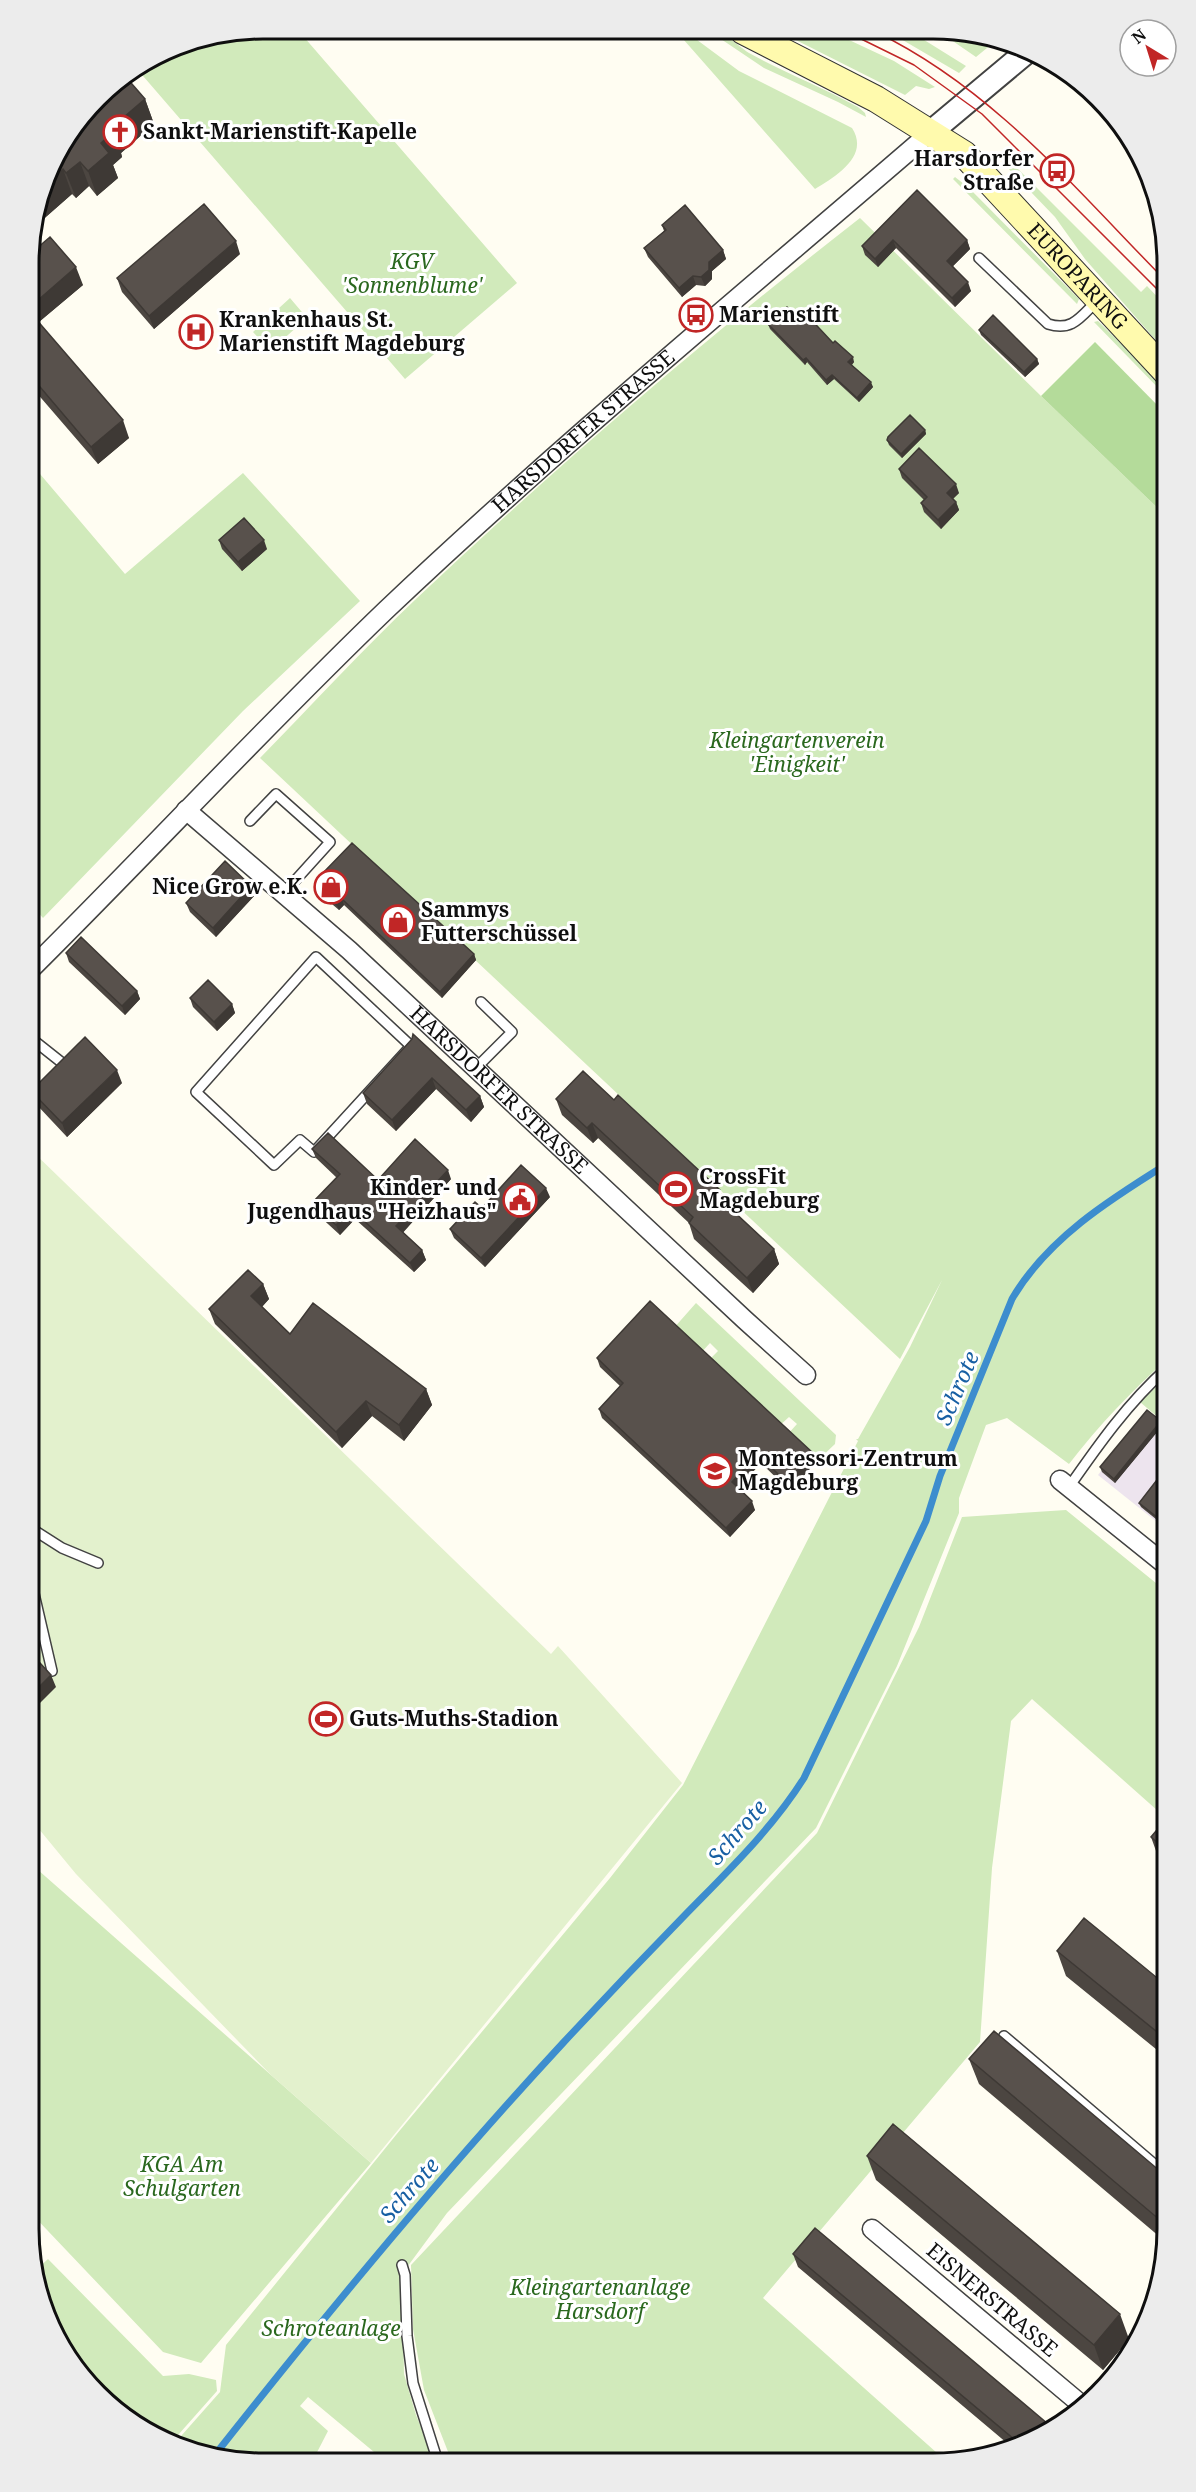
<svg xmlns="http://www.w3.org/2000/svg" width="1196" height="2492" font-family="'Noto Serif',serif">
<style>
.industrial{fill:#ede4ee}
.green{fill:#d1eabb}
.forest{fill:#b4db9a}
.pitch{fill:#e3f1cd}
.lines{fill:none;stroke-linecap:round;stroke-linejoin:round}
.stream{stroke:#3d8dce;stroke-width:7}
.service-casing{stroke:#424242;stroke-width:12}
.minor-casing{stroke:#424242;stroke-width:21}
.tertiary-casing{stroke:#424242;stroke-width:26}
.secondary-casing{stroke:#313131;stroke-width:28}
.service{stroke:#fff;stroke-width:9}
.minor{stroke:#fff;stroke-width:18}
.tertiary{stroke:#fff;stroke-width:22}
.secondary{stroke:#fffaad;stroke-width:26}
.tram{stroke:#c12626;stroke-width:1.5}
.wall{fill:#4c4641}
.shaded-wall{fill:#3e3935}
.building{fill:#58514c;stroke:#3e3935;stroke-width:1.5}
.labels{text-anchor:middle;stroke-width:6;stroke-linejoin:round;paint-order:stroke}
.poi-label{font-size:21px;font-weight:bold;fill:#0f0f0f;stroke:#fff;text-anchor:start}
.park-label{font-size:21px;font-style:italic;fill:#2a681e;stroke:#fff}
.street-label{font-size:21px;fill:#0f0f0f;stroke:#fff}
.water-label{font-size:22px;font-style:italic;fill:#175fa3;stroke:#fff}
.rim{fill:none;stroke:#0f0f0f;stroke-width:3}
</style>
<rect width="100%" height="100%" fill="#fffdf2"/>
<path class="industrial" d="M 1145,1416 L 1167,1434 L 1167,1530 L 1098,1475 Z"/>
<path class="green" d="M 263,29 L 297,29 L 517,283 L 405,379 L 137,69 L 173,46 Z
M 676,31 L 685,31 L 739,71 L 852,128 C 870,156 836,176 815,189 Z
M 709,31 C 724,31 737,45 749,53 C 785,73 822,87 858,107 L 865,113 L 866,117 L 838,102 L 764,68 Z
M 780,32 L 832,32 L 894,61 L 935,87 L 929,89 L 916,86 L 905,95 Z
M 889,32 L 913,33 L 966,66 L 959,73 Z
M 941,33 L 979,33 L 998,39 L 976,57 Z
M 1004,164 L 1013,164 L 1141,292 L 1147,286 L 1167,307 L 1167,353 L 1085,259 L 1055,217 Z
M 955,177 L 969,188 L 1079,299 L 1077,304 L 953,179 Z
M 860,218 L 1041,396 L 1167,517 L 1167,1359 C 1131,1392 1099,1425 1069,1464 L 1007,1418 L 986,1425 L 959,1498 L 959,1513 L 897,1666 L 816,1828 L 447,2213 L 402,2274 L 404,2374 L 416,2415 L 435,2462 L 386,2462 L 308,2397 L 300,2406 L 328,2431 L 312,2462 L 232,2461 L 174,2444 L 220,2392 L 226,2345 L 396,2135 L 610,1878 L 683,1785 L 858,1441 L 856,1439 L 858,1439 L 910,1347 L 942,1280 L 900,1359 L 260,758 C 312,705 362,650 416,599 C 558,465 706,338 860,218 Z
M 290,298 L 307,318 L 270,351 L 253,332 Z
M 1098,321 L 1167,389 L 1167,397 L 1094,322 Z
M 29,461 L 125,574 L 243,473 L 360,601 L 243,711 L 43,918 L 29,902 Z
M 696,1303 L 836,1435 L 835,1444 L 816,1462 L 787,1435 L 797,1424 L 789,1417 L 778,1427 L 708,1361 L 718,1351 L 710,1343 L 700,1354 L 673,1329 Z
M 1167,1377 L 1167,1425 L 1140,1402 Z
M 1066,1510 L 1167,1592 L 1167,1819 L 1032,1699 L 1011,1721 L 992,1868 L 980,2042 L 763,2298 L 946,2461 L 933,2463 L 452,2462 L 424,2390 L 413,2329 L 411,2265 L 817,1833 L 919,1627 L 962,1517 Z
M 29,1862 L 371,2163 L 201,2363 L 163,2352 L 29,2211 Z
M 48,2259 L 163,2376 L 189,2374 L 216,2380 L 217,2391 L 171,2443 L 159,2439 L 109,2406 L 68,2360 L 41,2304 L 35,2271 Z"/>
<path class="forest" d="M 1095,342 L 1167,415 L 1167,517 L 1041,396 Z"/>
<path class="pitch" d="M 29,1148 L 551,1654 L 558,1646 L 682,1783 L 371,2163 L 271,2075 L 76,1874 L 29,1817 Z"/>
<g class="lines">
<path class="stream" d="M 214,2456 C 326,2314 440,2176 563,2043 C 603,2000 644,1957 685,1915 C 727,1872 772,1829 804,1778 L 926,1521 L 940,1476 L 1012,1299 C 1047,1239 1109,1200 1167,1164"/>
<g class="service-casing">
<path id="service" d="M 979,258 L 1048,324 C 1073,332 1081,316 1098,300
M 250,821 L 276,794 L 330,842 L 283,894
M 316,957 L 411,1046 L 314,1152 L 300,1140 L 274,1165 L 196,1092 Z
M 29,1041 L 32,1039 L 61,1062
M 476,1068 L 512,1032 L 481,1002
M 1069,1487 C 1099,1444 1128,1403 1167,1368
M 29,1527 L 62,1548 L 98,1563
M 29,1572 L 52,1671
M 1004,2036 L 1167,2175
M 402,2265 L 405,2275 L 407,2336 L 413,2383 L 438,2462"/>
</g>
<g class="minor-casing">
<g id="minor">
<path id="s1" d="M 186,810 L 349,950 L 745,1320 L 806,1375"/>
<path id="s2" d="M 29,971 C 149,852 264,727 386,610 C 561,444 748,290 931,132"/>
<path d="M 1060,1480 L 1167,1566"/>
<path d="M 872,2229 L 1083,2406"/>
</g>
</g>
<g class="tertiary-casing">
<path id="tertiary" d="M 931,132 L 1029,50"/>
</g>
<g class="secondary-casing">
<g id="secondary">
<path id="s3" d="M 743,31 L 876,99 L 964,154 L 1167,373"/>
</g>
</g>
<use href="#service" class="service"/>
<use href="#minor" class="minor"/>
<use href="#tertiary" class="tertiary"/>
<use href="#secondary" class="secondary"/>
<path class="tram" d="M 847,32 L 914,65 L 982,114 L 1167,299
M 876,32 C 994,89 1077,191 1167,282"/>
</g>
<path class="wall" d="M 145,99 L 154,124 L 121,153 L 122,157 L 113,165 L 118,178 L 97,196 L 89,186 L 76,198 L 72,194 L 39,223 L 36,220 L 53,159 Z
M 917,190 L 967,240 L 970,249 L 953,266 L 971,291 L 955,307 L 896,248 L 878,267 L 865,255 L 862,246 Z
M 662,225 L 723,250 L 726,259 L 712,271 L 712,279 L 705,286 L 696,285 L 682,297 L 648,257 L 644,248 L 664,231 Z
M 240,254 L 154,329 L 122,292 L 117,278 Z
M 29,255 L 83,285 L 39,322 L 129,438 L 98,464 L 29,384 Z
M 799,319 L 833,343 L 854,362 L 852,365 L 873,387 L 859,402 L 834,379 L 827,385 L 807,362 L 805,365 L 770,329 L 768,324 Z
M 979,330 L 1037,359 L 1039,364 L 1025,377 L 981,335 Z
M 925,430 L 926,434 L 902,458 L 889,445 L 887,440 Z
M 899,469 L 959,493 L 953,499 L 956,502 L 959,510 L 941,529 L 924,512 L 921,503 L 924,500 L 902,478 Z
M 219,540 L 267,549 L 242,571 L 222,549 Z
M 251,886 L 255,895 L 216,937 L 190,912 L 186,903 Z
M 318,888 L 474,954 L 476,960 L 442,998 L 344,905 L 339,910 L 320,894 Z
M 66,953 L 137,991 L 140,999 L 125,1015 L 69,962 Z
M 190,998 L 232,1004 L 235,1013 L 217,1031 L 193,1007 Z
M 412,1039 L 480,1096 L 484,1107 L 471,1122 L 436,1089 L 396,1131 L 367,1104 L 363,1093 Z
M 122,1083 L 67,1137 L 36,1104 L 31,1091 Z
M 556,1099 L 614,1100 L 720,1190 L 724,1203 L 774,1249 L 779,1264 L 753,1293 L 694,1239 L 689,1223 L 598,1138 L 593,1143 L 562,1115 Z
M 312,1149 L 378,1180 L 451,1179 L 403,1232 L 422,1250 L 426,1260 L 414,1272 L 355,1219 L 340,1235 L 316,1213 L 312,1203 L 337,1178 L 316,1158 Z
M 550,1197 L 485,1267 L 454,1238 L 450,1229 L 482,1208 Z
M 263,1284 L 269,1299 L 262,1307 L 290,1334 L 426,1389 L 432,1405 L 404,1441 L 372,1416 L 342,1448 L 215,1324 L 209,1309 Z
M 597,1358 L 813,1453 L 816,1462 L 790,1491 L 761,1463 L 738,1488 L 755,1510 L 730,1537 L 602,1418 L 599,1409 L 620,1386 L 600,1367 Z
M 1162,1426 L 1115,1483 L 1102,1472 L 1100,1467 Z
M 1167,1467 L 1167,1528 L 1141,1507 L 1139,1503 Z
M 1167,1818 L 1167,1868 L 1160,1862 L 1151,1837 Z
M 1057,1951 L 1167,1986 L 1167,2058 L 1066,1976 Z
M 969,2059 L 1167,2177 L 1167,2243 L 979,2084 Z
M 867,2156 L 1129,2339 L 1103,2370 L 876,2180 Z
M 793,2254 L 1054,2429 L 1014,2449 L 798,2267 Z"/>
<path class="shaded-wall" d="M 145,99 L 154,124 L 121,153 L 122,157 L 113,165 L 118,178 L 97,196 L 88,171 L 101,143 L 110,129 Z
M 80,162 L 89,186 L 76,198 L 66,173 Z
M 63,169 L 72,194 L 39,223 L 37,218 L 46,184 Z
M 893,240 L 896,248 L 878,267 L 875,259 Z
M 967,240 L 970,249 L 950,269 L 947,261 Z
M 236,241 L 240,254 L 154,329 L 149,316 Z
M 723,250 L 726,259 L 712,271 L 712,279 L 705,286 L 701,277 L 709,262 Z
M 76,267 L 83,285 L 34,326 L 29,313 L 29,308 Z
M 693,276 L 696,285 L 682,297 L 679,288 Z
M 968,282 L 971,291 L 955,307 L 952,298 Z
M 853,357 L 854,362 L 850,366 L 848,362 Z
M 806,358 L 807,362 L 805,365 L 803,360 Z
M 1037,359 L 1039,364 L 1025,377 L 1024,372 Z
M 832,375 L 834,379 L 827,385 L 826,380 Z
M 871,382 L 873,387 L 859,402 L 857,398 Z
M 123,420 L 129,438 L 98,464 L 91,447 Z
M 925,430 L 926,434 L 902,458 L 901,454 Z
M 956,484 L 959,493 L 950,501 L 947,493 Z
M 956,502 L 959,510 L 941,529 L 938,520 Z
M 264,540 L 267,549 L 242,571 L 238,562 Z
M 251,886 L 255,895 L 216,937 L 213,928 Z
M 342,899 L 344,905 L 339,910 L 337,905 Z
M 474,954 L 476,960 L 442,998 L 440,992 Z
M 137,991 L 140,999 L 125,1015 L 122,1006 Z
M 232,1004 L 235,1013 L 217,1031 L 214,1022 Z
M 117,1070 L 122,1083 L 67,1137 L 62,1123 Z
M 432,1078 L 436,1089 L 396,1131 L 392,1120 Z
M 480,1096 L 484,1107 L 471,1122 L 466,1110 Z
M 592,1123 L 598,1138 L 593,1143 L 587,1128 Z
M 448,1170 L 451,1179 L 400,1236 L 396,1226 Z
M 546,1188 L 550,1197 L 485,1267 L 481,1258 Z
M 720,1190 L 725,1205 L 715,1194 Z
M 351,1209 L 355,1219 L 340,1235 L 336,1225 Z
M 774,1249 L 779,1264 L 753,1293 L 747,1278 Z
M 422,1250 L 426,1260 L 414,1272 L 410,1263 Z
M 263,1284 L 269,1299 L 257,1312 L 251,1296 Z
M 426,1389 L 432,1405 L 404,1441 L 399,1425 Z
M 366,1401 L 372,1416 L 342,1448 L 336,1432 Z
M 1161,1421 L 1162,1426 L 1115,1483 L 1114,1479 Z
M 813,1453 L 816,1462 L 790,1491 L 786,1482 Z
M 758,1454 L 761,1463 L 735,1491 L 732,1482 Z
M 752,1501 L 755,1510 L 730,1537 L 726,1528 Z
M 51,1675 L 56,1687 L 29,1714 L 29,1697 Z
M 1120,2314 L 1129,2339 L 1103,2370 L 1094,2345 Z"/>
<path class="building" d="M 125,76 L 145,99 L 110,129 L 113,132 L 101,143 L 109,153 L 88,171 L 80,162 L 66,173 L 63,169 L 46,184 L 53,159 L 108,87 Z
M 917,190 L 967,240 L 947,261 L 968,282 L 952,298 L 893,240 L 875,259 L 862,246 Z
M 204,204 L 236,241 L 149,316 L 117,278 Z
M 685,205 L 723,250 L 709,262 L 709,270 L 701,277 L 693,276 L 679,288 L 644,248 L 666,230 L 662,225 Z
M 50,237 L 76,267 L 29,308 L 29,255 Z
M 787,307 L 799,319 L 805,313 L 833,343 L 835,341 L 853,357 L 848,362 L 871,382 L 857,398 L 832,375 L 826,380 L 806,358 L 803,360 L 768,324 Z
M 29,311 L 123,420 L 91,447 L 29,374 Z
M 993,315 L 1037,359 L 1024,372 L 979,330 Z
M 910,415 L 925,430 L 901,454 L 887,440 L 888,437 Z
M 919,448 L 956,484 L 947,493 L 956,502 L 938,520 L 921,503 L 927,497 L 899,469 Z
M 244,518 L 264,540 L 238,562 L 219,540 Z
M 352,843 L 474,954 L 440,992 L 342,899 L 337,905 L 318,888 L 319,877 Z
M 225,861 L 251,886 L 213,928 L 186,903 Z
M 81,937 L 137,991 L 122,1006 L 66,953 Z
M 208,980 L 232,1004 L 214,1022 L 190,998 Z
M 413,1034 L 480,1096 L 466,1110 L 432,1078 L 392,1120 L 363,1093 L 412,1039 Z
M 85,1037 L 117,1070 L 62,1123 L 31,1091 Z
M 583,1071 L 614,1100 L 618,1095 L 720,1190 L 715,1194 L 774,1249 L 747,1278 L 689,1223 L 693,1217 L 592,1123 L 587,1128 L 556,1099 Z
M 328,1133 L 378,1180 L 415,1139 L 448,1170 L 396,1226 L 422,1250 L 410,1263 L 351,1209 L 336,1225 L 312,1203 L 340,1174 L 312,1149 Z
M 521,1165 L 546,1188 L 481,1258 L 450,1229 L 475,1202 L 482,1208 Z
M 248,1270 L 263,1284 L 251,1296 L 290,1334 L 313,1303 L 426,1389 L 399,1425 L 366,1401 L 336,1432 L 209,1309 Z
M 650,1301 L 813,1453 L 786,1482 L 758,1454 L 732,1482 L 752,1501 L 726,1528 L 599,1409 L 623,1383 L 597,1358 Z
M 1147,1410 L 1161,1421 L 1114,1479 L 1100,1467 Z
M 1167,1467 L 1167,1525 L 1139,1503 Z
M 29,1651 L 51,1675 L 29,1697 Z
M 1167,1818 L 1167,1851 L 1151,1837 Z
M 1084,1918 L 1167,1986 L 1167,2040 L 1057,1951 Z
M 994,2031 L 1167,2177 L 1167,2226 L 969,2059 Z
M 893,2124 L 1120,2314 L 1094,2345 L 867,2156 Z
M 815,2228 L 1054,2429 L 1021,2445 L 793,2254 Z"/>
<defs>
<g id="church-ring" transform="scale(1.725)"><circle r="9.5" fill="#fff" stroke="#c12626" stroke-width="1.5"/><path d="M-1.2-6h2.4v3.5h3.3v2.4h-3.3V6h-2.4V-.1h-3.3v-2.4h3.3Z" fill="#c12626"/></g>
<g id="bus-ring" transform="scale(1.725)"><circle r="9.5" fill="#fff" stroke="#c12626" stroke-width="1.5"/><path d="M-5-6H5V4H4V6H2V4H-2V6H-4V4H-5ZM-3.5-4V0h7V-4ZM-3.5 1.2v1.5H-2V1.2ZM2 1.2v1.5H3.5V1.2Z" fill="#c12626"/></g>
<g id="hospital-ring" transform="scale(1.725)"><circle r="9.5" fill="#fff" stroke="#c12626" stroke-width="1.5"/><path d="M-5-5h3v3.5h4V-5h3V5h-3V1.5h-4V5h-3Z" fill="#c12626"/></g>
<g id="shop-ring" transform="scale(1.725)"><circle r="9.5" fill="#fff" stroke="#c12626" stroke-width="1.5"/><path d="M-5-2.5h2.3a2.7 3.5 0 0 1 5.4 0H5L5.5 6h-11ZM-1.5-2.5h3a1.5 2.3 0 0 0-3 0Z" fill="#c12626"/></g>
<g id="stadium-ring" transform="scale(1.725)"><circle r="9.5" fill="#fff" stroke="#c12626" stroke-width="1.5"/><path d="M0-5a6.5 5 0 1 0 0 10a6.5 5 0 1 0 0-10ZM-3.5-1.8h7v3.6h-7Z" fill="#c12626"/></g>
<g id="civic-ring" transform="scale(1.725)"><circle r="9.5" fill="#fff" stroke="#c12626" stroke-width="1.5"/><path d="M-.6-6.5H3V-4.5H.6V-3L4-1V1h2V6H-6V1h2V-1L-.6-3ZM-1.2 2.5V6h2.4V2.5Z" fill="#c12626"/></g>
<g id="school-ring" transform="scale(1.725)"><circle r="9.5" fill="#fff" stroke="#c12626" stroke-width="1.5"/><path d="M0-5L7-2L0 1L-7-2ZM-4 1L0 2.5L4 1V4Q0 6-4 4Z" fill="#c12626"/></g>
</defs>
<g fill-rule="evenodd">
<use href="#church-ring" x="120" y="132"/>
<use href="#bus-ring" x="1057" y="171"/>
<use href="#bus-ring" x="696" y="315"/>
<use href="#hospital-ring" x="196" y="332"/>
<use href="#shop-ring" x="331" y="887"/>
<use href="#shop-ring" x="398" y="922"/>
<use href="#stadium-ring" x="676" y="1189"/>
<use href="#civic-ring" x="520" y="1200"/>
<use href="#school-ring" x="715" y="1471"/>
<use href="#stadium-ring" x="326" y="1719"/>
</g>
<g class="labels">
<g class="poi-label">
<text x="143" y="139">Sankt-Marienstift-Kapelle</text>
<text x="1034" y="166" text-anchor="end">Harsdorfer<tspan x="1034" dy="24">Straße</tspan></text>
<text x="719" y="322">Marienstift</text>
<text x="219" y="327">Krankenhaus St.<tspan x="219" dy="24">Marienstift Magdeburg</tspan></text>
<text x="308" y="894" text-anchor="end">Nice Grow e.K.</text>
<text x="421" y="917">Sammys<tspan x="421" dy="24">Futterschüssel</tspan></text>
<text x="699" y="1184">CrossFit<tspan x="699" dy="24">Magdeburg</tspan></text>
<text x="497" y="1195" text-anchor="end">Kinder- und<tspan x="497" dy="24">Jugendhaus "Heizhaus"</tspan></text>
<text x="738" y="1466">Montessori-Zentrum<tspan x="738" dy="24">Magdeburg</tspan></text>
<text x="349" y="1726">Guts-Muths-Stadion</text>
</g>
<g class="park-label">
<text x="412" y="269">KGV<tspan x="412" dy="24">'Sonnenblume'</tspan></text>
<text x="797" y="748">Kleingartenverein<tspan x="797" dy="24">'Einigkeit'</tspan></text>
<text x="182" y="2172">KGA Am<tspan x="182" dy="24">Schulgarten</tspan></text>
<text x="600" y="2295">Kleingartenanlage<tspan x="600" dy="24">Harsdorf</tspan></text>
<text x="331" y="2336">Schroteanlage</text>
</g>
<g class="street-label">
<text dy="7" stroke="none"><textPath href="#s3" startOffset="420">EUROPARING</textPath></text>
<text dy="7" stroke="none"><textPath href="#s2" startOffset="774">HARSDORFER STRASSE</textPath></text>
<text dy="7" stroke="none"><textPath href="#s1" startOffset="420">HARSDORFER STRASSE</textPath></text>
<text transform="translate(992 2300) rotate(40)" y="7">EISNERSTRASSE</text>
</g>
<g class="water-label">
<text transform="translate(957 1388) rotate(-67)" y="8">Schrote</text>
<text transform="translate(737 1832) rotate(-49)" y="8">Schrote</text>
<text transform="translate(409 2190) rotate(-49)" y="8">Schrote</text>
</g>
</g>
<path d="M0 0H1196V2492H0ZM263 39H933A224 224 0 0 1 1157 263V2229A224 224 0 0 1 933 2453H263A224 224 0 0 1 39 2229V263A224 224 0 0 1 263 39Z" fill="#ececec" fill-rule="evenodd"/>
<path class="rim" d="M263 39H933A224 224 0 0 1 1157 263V2229A224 224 0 0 1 933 2453H263A224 224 0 0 1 39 2229V263A224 224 0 0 1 263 39Z"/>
<g transform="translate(1148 48) rotate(322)"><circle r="28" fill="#ffffff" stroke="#9f9f9f" stroke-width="1.5"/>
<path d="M0-4.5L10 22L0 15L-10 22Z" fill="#c12626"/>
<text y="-9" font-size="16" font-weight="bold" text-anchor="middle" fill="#0f0f0f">N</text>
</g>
</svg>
